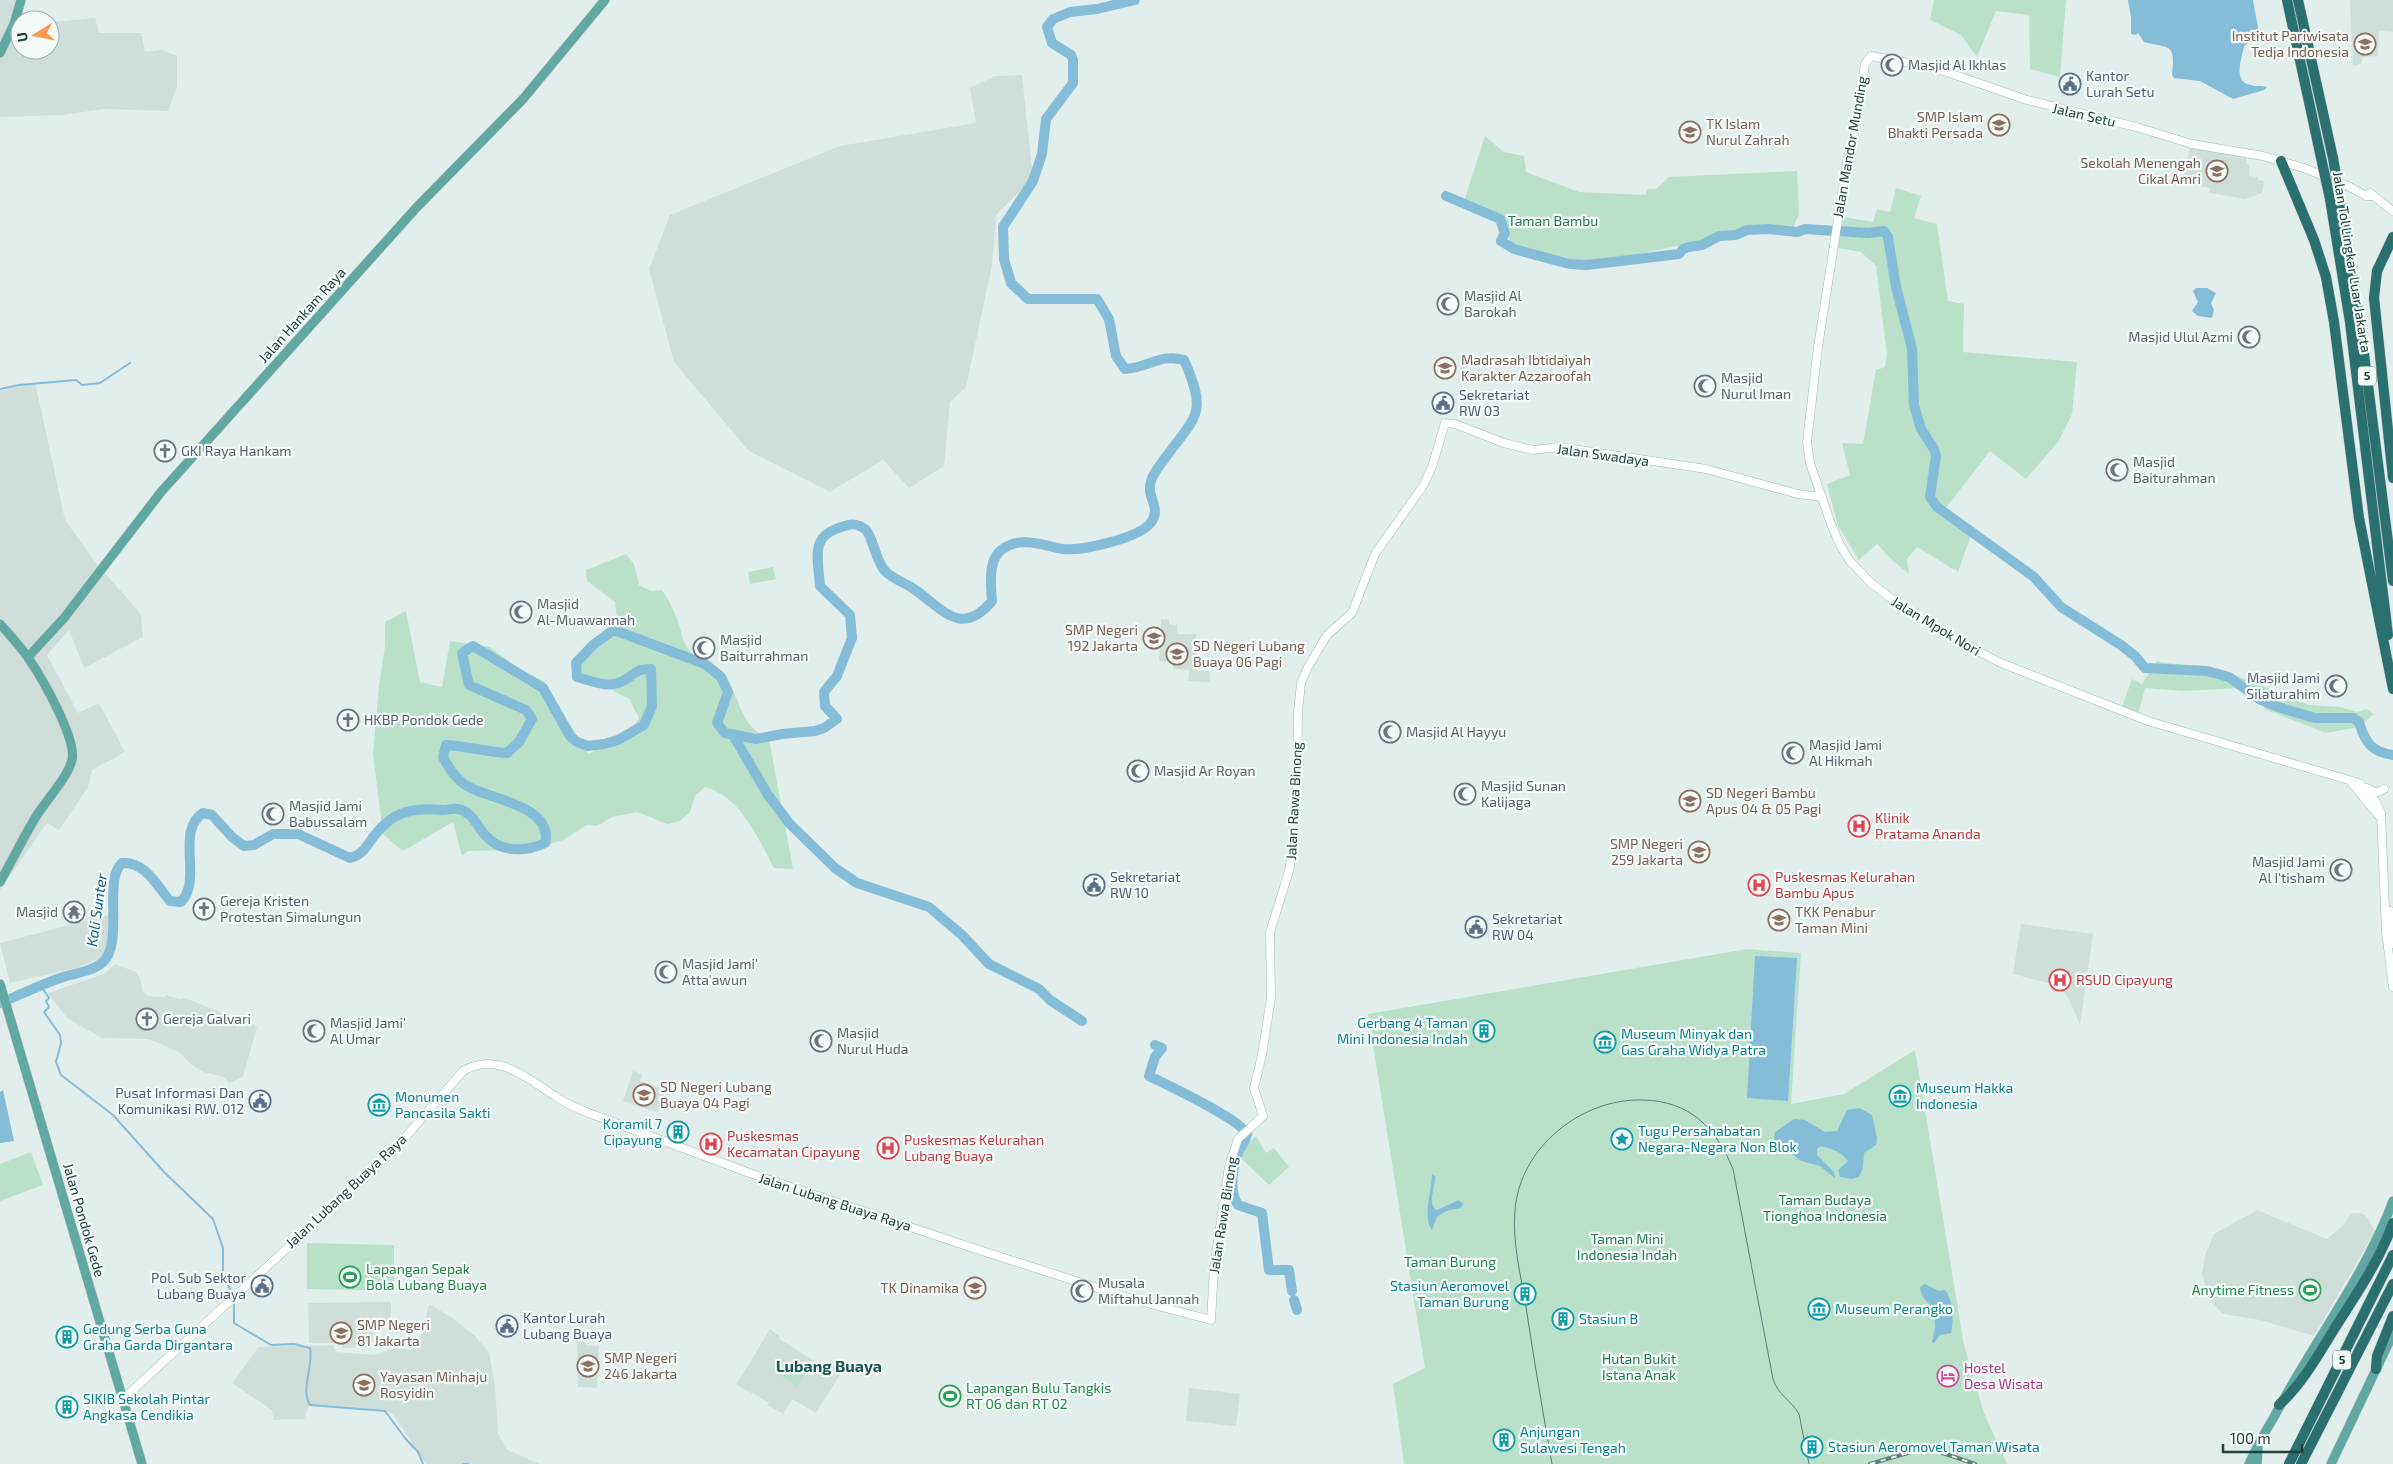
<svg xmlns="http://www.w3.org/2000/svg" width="2393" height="1464" font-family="'Exo 2',sans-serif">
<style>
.built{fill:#d0deda}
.green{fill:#b9e1ca}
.water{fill:#85bdd8}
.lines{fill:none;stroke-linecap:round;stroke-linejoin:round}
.stream{stroke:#85bdd8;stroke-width:2}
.river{stroke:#85bdd8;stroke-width:10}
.secondary-casing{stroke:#9fbbb6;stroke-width:9}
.primary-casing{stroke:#c1cac9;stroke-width:10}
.highway-casing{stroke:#c1cac9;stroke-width:11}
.secondary{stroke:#fff;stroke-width:8}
.primary{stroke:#62a8a2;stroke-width:9}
.highway{stroke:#29706e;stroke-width:10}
.tram{stroke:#5b7c79;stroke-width:1}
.rail-casing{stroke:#5b7c79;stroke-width:4}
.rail{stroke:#f3faf8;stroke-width:2;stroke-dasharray:5.5;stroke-linecap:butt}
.highway-bridge-casing{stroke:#c1cac9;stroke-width:11;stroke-linecap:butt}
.highway-bridge{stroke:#29706e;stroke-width:10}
.labels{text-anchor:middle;stroke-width:4.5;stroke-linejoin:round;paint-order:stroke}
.shield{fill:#f3faf8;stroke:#5f7876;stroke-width:1}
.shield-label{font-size:12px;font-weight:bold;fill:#20413e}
.education-label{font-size:14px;fill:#785e54;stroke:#f3faf8;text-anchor:start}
.worship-label{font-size:14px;fill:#5b616d;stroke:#f3faf8;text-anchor:start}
.service-label{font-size:14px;fill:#4e5e75;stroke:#f3faf8;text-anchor:start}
.street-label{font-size:14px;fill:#20413e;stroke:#f3faf8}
.park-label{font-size:14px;fill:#267c56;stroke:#f3faf8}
.health-label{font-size:14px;fill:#be3a42;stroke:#f3faf8;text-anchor:start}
.culture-label{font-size:14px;fill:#0d838f;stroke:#f3faf8;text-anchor:start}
.leisure-label{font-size:14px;fill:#27864d;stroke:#f3faf8;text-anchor:start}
.hotel-label{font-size:14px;fill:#b23c85;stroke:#f3faf8;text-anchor:start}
.water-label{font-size:15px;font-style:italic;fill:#145e83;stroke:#f3faf8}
.quarter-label{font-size:16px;font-weight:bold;fill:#1a5551;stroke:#f3faf8}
</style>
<rect width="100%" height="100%" fill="#e2eeeb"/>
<path class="built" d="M 0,0 L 23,0 L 17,17 L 24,20 L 20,20 L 20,50 L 50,50 L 50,22 L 95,18 L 99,33 L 141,33 L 145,52 L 162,50 L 177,56 L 177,87 L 168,111 L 104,109 L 63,115 L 0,117 Z
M 2350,0 L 2393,0 L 2393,32 L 2379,31 L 2378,56 L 2363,57 L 2361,64 L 2353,66 Z
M 1022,75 L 1033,178 L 996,215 L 992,265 L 966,387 L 950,402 L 944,466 L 909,488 L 883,460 L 830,492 L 749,451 L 674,362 L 649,269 L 670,215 L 840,146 L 976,123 L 970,88 L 995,76 Z
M 2190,146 L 2246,157 L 2246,164 L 2250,165 L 2249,176 L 2258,177 L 2258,180 L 2264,181 L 2262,193 L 2245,199 L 2209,193 L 2210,188 L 2183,183 Z
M 35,382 L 65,520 L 96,563 L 141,614 L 143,637 L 84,668 L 69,630 L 47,655 L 78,713 L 99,703 L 125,752 L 92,770 L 88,787 L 59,830 L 47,823 L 0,890 L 0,391 Z
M 1161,619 L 1169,620 L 1169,624 L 1177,625 L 1177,634 L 1196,634 L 1197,671 L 1210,671 L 1210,682 L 1188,681 L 1189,670 L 1173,669 L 1173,662 L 1159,661 Z
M 112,914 L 107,945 L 102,957 L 76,968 L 10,983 L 0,943 Z
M 2021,924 L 2093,934 L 2080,1025 L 2068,997 L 2056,985 L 2013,974 Z
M 115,964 L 136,972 L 141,981 L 142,991 L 148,996 L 165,997 L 166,995 L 180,999 L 185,998 L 257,1027 L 243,1077 L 229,1083 L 224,1077 L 204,1072 L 193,1066 L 179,1052 L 149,1039 L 102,1038 L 67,1018 L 48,993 L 104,974 Z
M 633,1071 L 642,1074 L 640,1081 L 665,1090 L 657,1112 L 623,1101 Z
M 2257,1210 L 2327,1239 L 2345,1224 L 2350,1214 L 2355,1213 L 2361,1213 L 2367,1217 L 2375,1231 L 2314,1336 L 2260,1320 L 2223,1314 L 2210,1300 L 2202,1274 L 2205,1255 L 2214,1234 Z
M 391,1302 L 391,1324 L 375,1324 L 371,1349 L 356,1346 L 355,1348 L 342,1348 L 342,1343 L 309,1343 L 308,1303 Z
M 429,1304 L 454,1319 L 475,1336 L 489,1353 L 495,1386 L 498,1433 L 506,1449 L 540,1464 L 426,1464 L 393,1414 L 387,1411 L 309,1406 L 304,1419 L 273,1420 L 272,1410 L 232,1383 L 259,1347 L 333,1345 L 336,1352 L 375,1355 L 395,1348 L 411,1350 L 422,1334 Z
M 770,1329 L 780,1337 L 779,1339 L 826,1368 L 831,1361 L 844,1368 L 816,1413 L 792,1399 L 783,1414 L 768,1405 L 769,1402 L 736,1385 Z
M 577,1341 L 585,1342 L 586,1345 L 599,1346 L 597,1388 L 578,1387 Z
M 1189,1388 L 1240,1394 L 1236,1426 L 1186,1421 Z"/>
<path class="green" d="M 1934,0 L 2066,0 L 2060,77 L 2030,69 L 2029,15 L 1996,11 L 1977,57 L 1961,35 L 1930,20 Z
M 1485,136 L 1504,152 L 1524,156 L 1526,172 L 1579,192 L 1646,195 L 1647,189 L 1656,189 L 1669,177 L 1797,171 L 1799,214 L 1793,228 L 1773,226 L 1624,257 L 1562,264 L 1511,246 L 1506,221 L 1463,204 Z
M 1896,188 L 1921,196 L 1914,218 L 1937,224 L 1948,301 L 1964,304 L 1963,352 L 2077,362 L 2072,414 L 2058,442 L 2026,479 L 1990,451 L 1945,509 L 1972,532 L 1958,572 L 1917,547 L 1907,559 L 1909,574 L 1892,560 L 1877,544 L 1859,560 L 1838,526 L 1827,484 L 1850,475 L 1842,443 L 1863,444 L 1876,370 L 1885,367 L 1887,355 L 1876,266 L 1861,252 L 1838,248 L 1844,217 L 1873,222 L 1877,209 L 1890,212 Z
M 626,554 L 634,564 L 639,585 L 651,591 L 662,590 C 670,602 676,614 680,628 C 682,634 683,641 686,646 C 697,663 715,661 725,675 C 742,701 738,724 769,739 L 793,869 L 774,868 C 758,838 740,796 705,787 L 695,796 L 690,812 L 680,821 L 667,824 L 637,812 L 612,817 L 597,826 L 587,825 L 563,840 L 531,850 L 468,851 L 462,856 L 453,822 L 403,851 L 383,834 L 373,754 L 379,686 L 385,646 L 385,622 L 406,611 L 420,682 L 442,687 L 450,641 L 490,647 L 522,671 L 544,681 L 588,754 L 630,733 L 639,718 L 629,699 L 575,671 L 600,634 L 617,618 L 615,602 L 587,581 L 586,570 Z
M 773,567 L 776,579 L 750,584 L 748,572 Z
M 2157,661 C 2177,666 2197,664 2217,668 L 2309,705 L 2340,707 L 2357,712 L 2366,709 L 2374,714 L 2359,727 L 2326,733 L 2264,709 L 2263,702 L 2238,688 L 2183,691 L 2145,688 L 2138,714 L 2122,707 L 2132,679 L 2142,684 Z
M 1747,949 L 1801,953 L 1791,1104 L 1844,1094 L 1915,1050 L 1964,1345 L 1984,1413 L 2007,1464 L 1404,1464 L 1393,1384 L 1425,1368 L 1368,1014 Z
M 1256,1136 L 1266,1153 L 1274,1148 L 1289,1167 L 1269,1185 L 1240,1157 L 1244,1148 Z
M 31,1152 L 43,1185 L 0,1201 L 0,1164 Z
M 307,1243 L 394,1245 L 394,1291 L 307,1289 Z
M 781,1359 L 805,1374 L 797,1386 L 773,1371 Z"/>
<path class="water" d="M 2128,0 L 2253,0 L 2260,39 L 2251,41 L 2244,46 C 2242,59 2232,82 2251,85 C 2256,87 2261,85 2267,87 L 2264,90 L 2233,99 L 2200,81 L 2174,78 L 2172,75 C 2175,43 2172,49 2144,42 L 2138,33 L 2136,35 L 2131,34 L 2131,17 Z
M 2196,288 L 2207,288 L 2216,293 L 2211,303 L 2214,310 L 2212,318 L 2198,316 L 2192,311 L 2198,302 L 2193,291 Z
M 1755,956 L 1797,958 L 1788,1101 L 1747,1098 Z
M 3,1090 L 14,1141 L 0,1143 L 0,1092 Z
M 1859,1108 L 1872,1115 L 1877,1138 L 1876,1145 L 1864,1153 L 1863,1168 L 1859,1177 L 1852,1179 L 1840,1177 L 1838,1170 L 1848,1161 C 1841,1152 1833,1149 1821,1146 L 1817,1149 L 1817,1155 L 1834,1172 L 1835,1178 L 1820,1166 L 1801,1161 L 1774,1140 L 1775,1132 L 1794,1119 L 1805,1120 L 1825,1132 L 1837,1131 L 1847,1110 Z
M 1432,1174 L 1435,1176 C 1436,1187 1426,1204 1437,1210 L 1459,1200 L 1463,1204 L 1461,1208 L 1446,1211 L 1437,1217 L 1432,1230 C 1422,1217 1432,1191 1432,1174 Z
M 1925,1284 L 1939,1291 L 1945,1290 C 1953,1298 1954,1322 1951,1333 L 1940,1335 L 1934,1343 L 1932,1342 L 1935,1328 L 1934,1308 C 1927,1302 1921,1298 1920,1287 Z"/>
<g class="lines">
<path class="stream" d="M 0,389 L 19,385 L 76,380 L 82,385 L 100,383 L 130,363
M 41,986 L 49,998 L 46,1001 L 49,1007 L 44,1012 L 60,1035 L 61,1043 L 56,1062 L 61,1075 L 113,1115 L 164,1172 L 213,1219 L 223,1248 L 223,1275 L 233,1295
M 234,1300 L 234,1323 L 271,1345 L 294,1344 L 310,1348 C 314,1366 300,1389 310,1405 L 385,1411 L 405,1438 L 418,1452 L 423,1464
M 463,1464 L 468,1464"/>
<path class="river" d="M 1446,196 L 1500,219 L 1505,233 L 1501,241 L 1514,249 L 1569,264 L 1587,265 L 1679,254 L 1683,249 L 1689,247 L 1702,245 L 1719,236 L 1736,235 L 1747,230 L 1769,229 L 1797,232 L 1805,229 L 1868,233 L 1884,231 L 1888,237 L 1896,287 L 1912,349 L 1914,405 L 1921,429 L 1934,449 L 1936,456 L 1930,497 L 1937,507 L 2034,577 L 2061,607 L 2121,645 L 2135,656 L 2145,668 L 2207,671 L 2229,677 L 2259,699 L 2281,708 L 2315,718 L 2353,718 L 2359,722 C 2365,742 2371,752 2393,755
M 733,735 L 768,795 L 789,823 L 835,868 L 857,883 L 929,907 L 962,935 L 989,964 L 1039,989 L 1050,1000 L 1082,1021
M 0,1003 C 20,995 40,985 60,978 C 74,973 92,972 103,962 C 124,943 103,879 122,863 C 145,861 157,886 170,901 L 181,902 C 203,880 175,831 203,813 L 212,815 L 232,837 L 244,846 L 254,845 L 273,834 L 298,834 L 350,858 C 363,855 367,845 374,836 C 393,811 413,807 443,810 C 448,810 453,808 458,809 C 473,812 476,825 485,835 C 500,853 526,852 545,843 C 554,807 492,799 471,788 C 458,782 449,769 443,757 L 446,745 C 467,746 486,752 507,753 L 519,742 L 532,719 L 526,710 L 469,685 L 462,653 L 473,646 L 543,688 L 570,736 L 577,742 L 588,746 L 604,744 L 618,740 L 644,725 L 652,706 L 651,669 C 634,669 636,674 623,681 C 609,689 592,681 577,677 L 576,663 L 594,644 L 614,630 L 705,664 L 721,677 L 728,692 L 717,723 L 725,733 L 756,739 L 782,734 L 815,731 L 824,728 L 837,719 L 825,706 L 824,692 L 837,676 L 852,638 L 850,615 L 820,586 C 818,556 809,535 845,526 C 853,523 859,524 866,530 C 873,537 875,560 885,571 C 893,579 905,583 914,589 C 943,609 961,638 992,601 C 991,584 987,558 1004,548 C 1022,536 1045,546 1063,549 C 1082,551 1142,538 1152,521 C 1160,508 1149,499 1150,488 C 1150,478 1157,469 1163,461 C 1195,416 1209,416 1184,360 C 1159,353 1149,368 1125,369 L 1116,356 L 1109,319 L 1097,299 L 1028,299 L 1011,283 L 1004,259 L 1003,227 L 1033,181 L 1042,154 L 1046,119 L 1073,83 L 1073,60 L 1071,55 L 1052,43 L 1047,27 L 1053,19 L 1070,12 L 1097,9 L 1135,0
M 1155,1045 L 1162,1048 L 1155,1057 L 1149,1076 C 1167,1085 1240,1119 1247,1134 C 1246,1140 1243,1144 1240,1149 C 1233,1165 1228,1190 1238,1205 L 1262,1213 L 1269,1270 L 1289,1270 L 1292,1291
M 1294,1300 L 1297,1310"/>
<g class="secondary-casing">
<path id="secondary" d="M 2370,193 L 2393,211
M 2372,196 L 2366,196 L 2348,186 L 2304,168 L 2263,156 L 2192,144 L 2136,127 L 2027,100 L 1932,67 L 1871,56 L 1865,64 L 1857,122 L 1847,162 L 1818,347 L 1807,442 L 1810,463 L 1831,524 L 1840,545 L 1849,560 L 1871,583 L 1902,607 L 1964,644 L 2001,663 L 2148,721 L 2359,783 L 2376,802 L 2381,813 L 2386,932 L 2393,987
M 2350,781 L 2379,816
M 2367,788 L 2376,793 L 2384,789
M 2390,911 L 2393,944
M 123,1399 L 394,1150 L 463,1071 C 497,1051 527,1078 555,1096 C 564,1103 575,1107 586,1112 L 755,1175 L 976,1249 L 1132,1299 L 1211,1320 L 1214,1268 L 1229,1166 L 1238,1139 L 1263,1116 L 1254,1088 L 1262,1055 L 1271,998 L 1270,932 L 1289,871 L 1293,847 L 1297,781 L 1298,712 L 1301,683 L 1308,667 L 1327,635 L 1352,613 L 1375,554 L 1423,486 L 1432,467 L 1445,423 L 1455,424 L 1504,443 L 1533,450 L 1559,447 L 1706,469 L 1798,494 L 1822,497"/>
</g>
<g class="primary-casing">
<path id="primary" d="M 0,53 L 14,24 L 21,0
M 0,624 C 10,635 21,647 29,659 C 42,678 77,739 72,760 C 68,777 47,799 37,815 C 24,836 13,859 0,882
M 28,657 L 64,618 L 161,492 L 417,207 L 523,99 L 605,0
M 0,984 L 142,1464
M 2249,1464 C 2256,1448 2265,1432 2274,1417 C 2312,1344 2364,1278 2393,1201
M 2257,1464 L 2258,1449
M 2331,1464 L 2393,1334"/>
</g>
<g class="highway-casing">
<path id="highway" d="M 2287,0 L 2320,153
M 2298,0 L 2333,158
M 2281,161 L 2314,240 L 2326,277 L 2334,322 L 2359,518 L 2393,689
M 2340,198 L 2360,323 L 2393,581
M 2330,199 L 2350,322 L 2388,635
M 2393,237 L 2377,271 L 2374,298 L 2393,478
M 2376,1369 L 2377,1356 L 2393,1316
M 2279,1405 C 2302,1384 2317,1357 2333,1331 C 2355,1296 2379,1262 2393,1223
M 2289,1464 L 2393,1255
M 2301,1464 L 2393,1284"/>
</g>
<use href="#secondary" class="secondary"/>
<use href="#primary" class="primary"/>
<use href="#highway" class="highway"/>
<path class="tram" d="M 1552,1464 C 1543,1412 1534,1360 1526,1307 C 1521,1276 1512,1242 1515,1210 C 1520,1147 1582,1098 1643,1100 C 1690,1101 1716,1128 1733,1169 L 1773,1379 C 1778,1395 1791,1400 1799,1414 L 1809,1464"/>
<g class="rail-casing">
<path id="rail" d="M 1931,1449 L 1975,1464
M 1870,1464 L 1911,1452"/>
</g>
<use href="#rail" class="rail"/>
<g class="highway-bridge-casing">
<path id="highway-bridge" d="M 2320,153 L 2330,199
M 2333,158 L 2340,198"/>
</g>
<use href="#highway-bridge" class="highway-bridge"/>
</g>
<defs>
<g id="university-ring" transform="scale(1.125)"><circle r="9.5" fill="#f3faf8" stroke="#8d6e63" stroke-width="1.5"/><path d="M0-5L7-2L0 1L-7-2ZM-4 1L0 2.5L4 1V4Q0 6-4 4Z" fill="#8d6e63"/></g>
<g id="mosque-ring" transform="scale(1.125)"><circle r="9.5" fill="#f3faf8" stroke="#6b7280" stroke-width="1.5"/><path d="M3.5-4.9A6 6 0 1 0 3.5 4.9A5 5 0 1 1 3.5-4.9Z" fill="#6b7280"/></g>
<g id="civic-ring" transform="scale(1.125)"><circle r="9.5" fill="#f3faf8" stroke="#5c6f8a" stroke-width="1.5"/><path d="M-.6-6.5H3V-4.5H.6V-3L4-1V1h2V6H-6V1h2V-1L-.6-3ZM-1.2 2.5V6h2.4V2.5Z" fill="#5c6f8a"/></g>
<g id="school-ring" transform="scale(1.125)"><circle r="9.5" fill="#f3faf8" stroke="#8d6e63" stroke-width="1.5"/><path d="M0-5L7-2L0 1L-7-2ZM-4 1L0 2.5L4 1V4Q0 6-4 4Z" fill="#8d6e63"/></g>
<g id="church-ring" transform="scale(1.125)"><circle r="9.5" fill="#f3faf8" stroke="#6b7280" stroke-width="1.5"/><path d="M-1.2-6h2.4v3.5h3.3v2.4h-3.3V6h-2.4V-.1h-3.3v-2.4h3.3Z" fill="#6b7280"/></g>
<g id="hospital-ring" transform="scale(1.125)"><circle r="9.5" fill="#f3faf8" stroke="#e0444e" stroke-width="1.5"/><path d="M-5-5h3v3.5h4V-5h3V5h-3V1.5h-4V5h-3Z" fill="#e0444e"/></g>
<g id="temple-ring" transform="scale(1.125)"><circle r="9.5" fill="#f3faf8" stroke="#6b7280" stroke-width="1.5"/><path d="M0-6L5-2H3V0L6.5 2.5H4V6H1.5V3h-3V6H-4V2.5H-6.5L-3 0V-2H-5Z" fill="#6b7280"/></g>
<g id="building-ring" transform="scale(1.125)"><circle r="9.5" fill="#f3faf8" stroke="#0f9aa8" stroke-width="1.5"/><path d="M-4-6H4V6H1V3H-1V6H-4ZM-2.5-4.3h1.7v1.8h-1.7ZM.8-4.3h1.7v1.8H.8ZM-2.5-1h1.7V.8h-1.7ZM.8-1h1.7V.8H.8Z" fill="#0f9aa8"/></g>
<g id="museum-ring" transform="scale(1.125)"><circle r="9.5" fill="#f3faf8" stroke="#0f9aa8" stroke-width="1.5"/><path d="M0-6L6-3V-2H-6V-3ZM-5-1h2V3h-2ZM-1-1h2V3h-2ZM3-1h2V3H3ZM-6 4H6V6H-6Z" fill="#0f9aa8"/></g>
<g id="sight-ring" transform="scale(1.125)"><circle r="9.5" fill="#f3faf8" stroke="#0f9aa8" stroke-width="1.5"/><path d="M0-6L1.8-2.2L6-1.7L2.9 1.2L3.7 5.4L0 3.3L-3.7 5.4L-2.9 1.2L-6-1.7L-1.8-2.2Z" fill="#0f9aa8"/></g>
<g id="stadium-ring" transform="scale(1.125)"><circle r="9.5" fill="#f3faf8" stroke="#2e9e5b" stroke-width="1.5"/><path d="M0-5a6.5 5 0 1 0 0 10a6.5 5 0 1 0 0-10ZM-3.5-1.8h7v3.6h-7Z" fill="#2e9e5b"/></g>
<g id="hotel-ring" transform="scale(1.125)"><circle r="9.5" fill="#f3faf8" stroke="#d1479c" stroke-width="1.5"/><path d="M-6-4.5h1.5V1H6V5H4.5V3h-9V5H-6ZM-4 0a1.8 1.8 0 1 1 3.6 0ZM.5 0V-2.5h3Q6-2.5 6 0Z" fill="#d1479c"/></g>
</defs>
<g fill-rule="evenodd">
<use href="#university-ring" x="2365" y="44"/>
<use href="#mosque-ring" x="1892" y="65"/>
<use href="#civic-ring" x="2070" y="84"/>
<use href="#school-ring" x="1999" y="125"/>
<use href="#school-ring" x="1690" y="132"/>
<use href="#school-ring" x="2217" y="171"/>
<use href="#mosque-ring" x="1448" y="304"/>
<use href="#mosque-ring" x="2249" y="337"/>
<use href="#school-ring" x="1445" y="368"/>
<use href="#mosque-ring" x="1705" y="386"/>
<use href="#civic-ring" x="1443" y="403"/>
<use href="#church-ring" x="165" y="451"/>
<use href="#mosque-ring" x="2117" y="470"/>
<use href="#mosque-ring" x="521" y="612"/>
<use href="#school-ring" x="1154" y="638"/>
<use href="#mosque-ring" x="704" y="648"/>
<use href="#school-ring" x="1177" y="654"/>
<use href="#mosque-ring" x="2336" y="686"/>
<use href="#church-ring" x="348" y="720"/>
<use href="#mosque-ring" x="1390" y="732"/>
<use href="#mosque-ring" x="1793" y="753"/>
<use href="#mosque-ring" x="1138" y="771"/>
<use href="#mosque-ring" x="1465" y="794"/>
<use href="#school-ring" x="1690" y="801"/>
<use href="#mosque-ring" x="273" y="814"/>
<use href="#hospital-ring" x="1859" y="826"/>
<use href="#school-ring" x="1699" y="852"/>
<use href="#mosque-ring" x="2341" y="870"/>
<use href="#civic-ring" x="1094" y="885"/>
<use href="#hospital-ring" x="1759" y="885"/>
<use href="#church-ring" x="204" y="909"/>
<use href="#temple-ring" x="74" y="912"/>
<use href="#school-ring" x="1779" y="920"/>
<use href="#civic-ring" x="1476" y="927"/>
<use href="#mosque-ring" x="666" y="972"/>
<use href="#hospital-ring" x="2060" y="980"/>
<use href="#church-ring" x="147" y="1019"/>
<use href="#mosque-ring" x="314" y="1031"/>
<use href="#building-ring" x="1484" y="1031"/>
<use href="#mosque-ring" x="821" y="1041"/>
<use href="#museum-ring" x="1605" y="1042"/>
<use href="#school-ring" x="644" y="1095"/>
<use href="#museum-ring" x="1900" y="1096"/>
<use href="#civic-ring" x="260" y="1101"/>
<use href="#museum-ring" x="379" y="1105"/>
<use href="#building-ring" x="678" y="1132"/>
<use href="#sight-ring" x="1622" y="1139"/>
<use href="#hospital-ring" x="711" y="1144"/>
<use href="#hospital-ring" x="888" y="1148"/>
<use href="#stadium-ring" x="350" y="1277"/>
<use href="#civic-ring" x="262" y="1286"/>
<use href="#school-ring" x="975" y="1288"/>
<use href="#stadium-ring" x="2310" y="1290"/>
<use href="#mosque-ring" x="1082" y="1291"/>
<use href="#building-ring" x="1525" y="1294"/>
<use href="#museum-ring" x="1819" y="1309"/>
<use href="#building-ring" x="1563" y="1319"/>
<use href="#civic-ring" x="507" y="1326"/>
<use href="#school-ring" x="341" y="1333"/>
<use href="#building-ring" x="67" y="1337"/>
<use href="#school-ring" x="588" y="1366"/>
<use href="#hotel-ring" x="1948" y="1376"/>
<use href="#school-ring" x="364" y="1385"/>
<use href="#stadium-ring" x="950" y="1396"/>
<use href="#building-ring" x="67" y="1407"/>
<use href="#building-ring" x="1504" y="1440"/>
<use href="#building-ring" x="1812" y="1447"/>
</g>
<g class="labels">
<g class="shield">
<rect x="2358" y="366.5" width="18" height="19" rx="4"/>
<rect x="2333" y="1350.5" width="18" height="19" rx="4"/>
</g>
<g class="shield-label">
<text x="2367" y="380">5</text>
<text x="2342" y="1364">5</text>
</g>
<g class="education-label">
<text x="2349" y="41" text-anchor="end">Institut Pariwisata<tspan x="2349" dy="16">Tedja Indonesia</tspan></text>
<text x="1983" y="122" text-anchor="end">SMP Islam<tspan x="1983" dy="16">Bhakti Persada</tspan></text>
<text x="1706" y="129">TK Islam<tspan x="1706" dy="16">Nurul Zahrah</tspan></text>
<text x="2201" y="168" text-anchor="end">Sekolah Menengah<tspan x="2201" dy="16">Cikal Amri</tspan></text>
<text x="1461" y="365">Madrasah Ibtidaiyah<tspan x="1461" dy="16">Karakter Azzaroofah</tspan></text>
<text x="1138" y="635" text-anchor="end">SMP Negeri<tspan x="1138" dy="16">192 Jakarta</tspan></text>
<text x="1193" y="651">SD Negeri Lubang<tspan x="1193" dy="16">Buaya 06 Pagi</tspan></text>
<text x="1706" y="798">SD Negeri Bambu<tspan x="1706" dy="16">Apus 04 &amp; 05 Pagi</tspan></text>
<text x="1683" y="849" text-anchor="end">SMP Negeri<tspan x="1683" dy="16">259 Jakarta</tspan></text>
<text x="1795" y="917">TKK Penabur<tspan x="1795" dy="16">Taman Mini</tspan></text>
<text x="660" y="1092">SD Negeri Lubang<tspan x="660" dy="16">Buaya 04 Pagi</tspan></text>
<text x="959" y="1293" text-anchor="end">TK Dinamika</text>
<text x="357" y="1330">SMP Negeri<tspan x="357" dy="16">81 Jakarta</tspan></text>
<text x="604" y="1363">SMP Negeri<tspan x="604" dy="16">246 Jakarta</tspan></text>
<text x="380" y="1382">Yayasan Minhaju<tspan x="380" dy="16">Rosyidin</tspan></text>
</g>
<g class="worship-label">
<text x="1908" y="70">Masjid Al Ikhlas</text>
<text x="1464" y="301">Masjid Al<tspan x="1464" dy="16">Barokah</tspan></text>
<text x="2233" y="342" text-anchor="end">Masjid Ulul Azmi</text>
<text x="1721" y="383">Masjid<tspan x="1721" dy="16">Nurul Iman</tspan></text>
<text x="181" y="456">GKI Raya Hankam</text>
<text x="2133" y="467">Masjid<tspan x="2133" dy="16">Baiturahman</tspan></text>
<text x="537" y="609">Masjid<tspan x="537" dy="16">Al-Muawannah</tspan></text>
<text x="720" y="645">Masjid<tspan x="720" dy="16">Baiturrahman</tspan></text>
<text x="2320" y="683" text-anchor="end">Masjid Jami<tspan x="2320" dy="16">Silaturahim</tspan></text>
<text x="364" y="725">HKBP Pondok Gede</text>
<text x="1406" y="737">Masjid Al Hayyu</text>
<text x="1809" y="750">Masjid Jami<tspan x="1809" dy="16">Al Hikmah</tspan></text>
<text x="1154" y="776">Masjid Ar Royan</text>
<text x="1481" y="791">Masjid Sunan<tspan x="1481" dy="16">Kalijaga</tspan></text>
<text x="289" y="811">Masjid Jami<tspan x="289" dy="16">Babussalam</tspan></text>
<text x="2325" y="867" text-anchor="end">Masjid Jami<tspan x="2325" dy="16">Al I'tisham</tspan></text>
<text x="220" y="906">Gereja Kristen<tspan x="220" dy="16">Protestan Simalungun</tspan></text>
<text x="58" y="917" text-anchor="end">Masjid</text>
<text x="682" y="969">Masjid Jami'<tspan x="682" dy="16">Atta'awun</tspan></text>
<text x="163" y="1024">Gereja Galvari</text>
<text x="330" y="1028">Masjid Jami'<tspan x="330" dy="16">Al Umar</tspan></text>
<text x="837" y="1038">Masjid<tspan x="837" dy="16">Nurul Huda</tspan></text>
<text x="1098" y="1288">Musala<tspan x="1098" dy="16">Miftahul Jannah</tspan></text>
</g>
<g class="service-label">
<text x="2086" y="81">Kantor<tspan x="2086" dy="16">Lurah Setu</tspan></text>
<text x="1459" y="400">Sekretariat<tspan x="1459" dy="16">RW 03</tspan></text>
<text x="1110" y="882">Sekretariat<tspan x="1110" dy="16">RW 10</tspan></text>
<text x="1492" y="924">Sekretariat<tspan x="1492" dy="16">RW 04</tspan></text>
<text x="244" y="1098" text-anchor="end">Pusat Informasi Dan<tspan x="244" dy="16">Komunikasi RW. 012</tspan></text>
<text x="246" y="1283" text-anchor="end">Pol. Sub Sektor<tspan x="246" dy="16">Lubang Buaya</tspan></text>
<text x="523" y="1323">Kantor Lurah<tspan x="523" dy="16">Lubang Buaya</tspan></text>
</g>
<g class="street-label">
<text transform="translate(2084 115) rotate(13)" y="5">Jalan Setu</text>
<text transform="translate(1850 147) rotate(-80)" y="5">Jalan Mandor Munding</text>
<text transform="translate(2352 262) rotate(81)" y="5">Jalan Tol Lingkar Luar Jakarta</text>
<text transform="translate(302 315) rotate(-48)" y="5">Jalan Hankam Raya</text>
<text transform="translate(1603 455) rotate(8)" y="5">Jalan Swadaya</text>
<text transform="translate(1936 626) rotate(31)" y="5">Jalan Mpok Nori</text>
<text transform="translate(1294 801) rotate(-87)" y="5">Jalan Rawa Binong</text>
<text transform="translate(346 1191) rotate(-43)" y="5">Jalan Lubang Buaya Raya</text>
<text transform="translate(835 1202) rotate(18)" y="5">Jalan Lubang Buaya Raya</text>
<text transform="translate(1223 1215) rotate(-81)" y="5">Jalan Rawa Binong</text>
<text transform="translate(84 1220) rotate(74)" y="5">Jalan Pondok Gede</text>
</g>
<g class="park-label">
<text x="1553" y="226">Taman Bambu</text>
<text x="1825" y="1205">Taman Budaya<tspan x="1825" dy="16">Tionghoa Indonesia</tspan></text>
<text x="1627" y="1244">Taman Mini<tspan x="1627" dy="16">Indonesia Indah</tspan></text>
<text x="1450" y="1267">Taman Burung</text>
<text x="1639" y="1364">Hutan Bukit<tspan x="1639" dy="16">Istana Anak</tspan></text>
</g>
<g class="health-label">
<text x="1875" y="823">Klinik<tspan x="1875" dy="16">Pratama Ananda</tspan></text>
<text x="1775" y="882">Puskesmas Kelurahan<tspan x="1775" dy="16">Bambu Apus</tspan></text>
<text x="2076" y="985">RSUD Cipayung</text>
<text x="727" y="1141">Puskesmas<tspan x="727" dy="16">Kecamatan Cipayung</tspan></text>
<text x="904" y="1145">Puskesmas Kelurahan<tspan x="904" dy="16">Lubang Buaya</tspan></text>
</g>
<g class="culture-label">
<text x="1468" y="1028" text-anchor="end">Gerbang 4 Taman<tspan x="1468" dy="16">Mini Indonesia Indah</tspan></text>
<text x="1621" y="1039">Museum Minyak dan<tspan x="1621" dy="16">Gas Graha Widya Patra</tspan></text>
<text x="1916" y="1093">Museum Hakka<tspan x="1916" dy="16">Indonesia</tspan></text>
<text x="395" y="1102">Monumen<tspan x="395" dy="16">Pancasila Sakti</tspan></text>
<text x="662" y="1129" text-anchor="end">Koramil 7<tspan x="662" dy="16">Cipayung</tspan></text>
<text x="1638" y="1136">Tugu Persahabatan<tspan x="1638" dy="16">Negara-Negara Non Blok</tspan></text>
<text x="1509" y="1291" text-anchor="end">Stasiun Aeromovel<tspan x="1509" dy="16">Taman Burung</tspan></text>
<text x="1835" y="1314">Museum Perangko</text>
<text x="1579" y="1324">Stasiun B</text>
<text x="83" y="1334">Gedung Serba Guna<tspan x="83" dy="16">Graha Garda Dirgantara</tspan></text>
<text x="83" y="1404">SIKIB Sekolah Pintar<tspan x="83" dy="16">Angkasa Cendikia</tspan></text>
<text x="1520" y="1437">Anjungan<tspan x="1520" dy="16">Sulawesi Tengah</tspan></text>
<text x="1828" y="1452">Stasiun Aeromovel Taman Wisata</text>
</g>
<g class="leisure-label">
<text x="366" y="1274">Lapangan Sepak<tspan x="366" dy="16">Bola Lubang Buaya</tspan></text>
<text x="2294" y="1295" text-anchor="end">Anytime Fitness</text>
<text x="966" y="1393">Lapangan Bulu Tangkis<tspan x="966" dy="16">RT 06 dan RT 02</tspan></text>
</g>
<g class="hotel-label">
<text x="1964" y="1373">Hostel<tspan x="1964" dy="16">Desa Wisata</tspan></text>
</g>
<g class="water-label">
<text transform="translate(97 910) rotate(-82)" y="5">Kali Sunter</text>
</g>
<g class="quarter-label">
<text x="829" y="1372">Lubang Buaya</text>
</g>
</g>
<g transform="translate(35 35) rotate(260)"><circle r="24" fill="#f3faf8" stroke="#9fb0ae"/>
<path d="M0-4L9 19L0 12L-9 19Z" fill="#ff984f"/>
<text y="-8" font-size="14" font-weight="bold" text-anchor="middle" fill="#20413e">U</text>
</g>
<path d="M2223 1444v8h79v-8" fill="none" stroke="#20413e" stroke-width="2.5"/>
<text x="2230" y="1444" font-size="15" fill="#20413e" stroke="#f3faf8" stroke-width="4" paint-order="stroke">100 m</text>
</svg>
